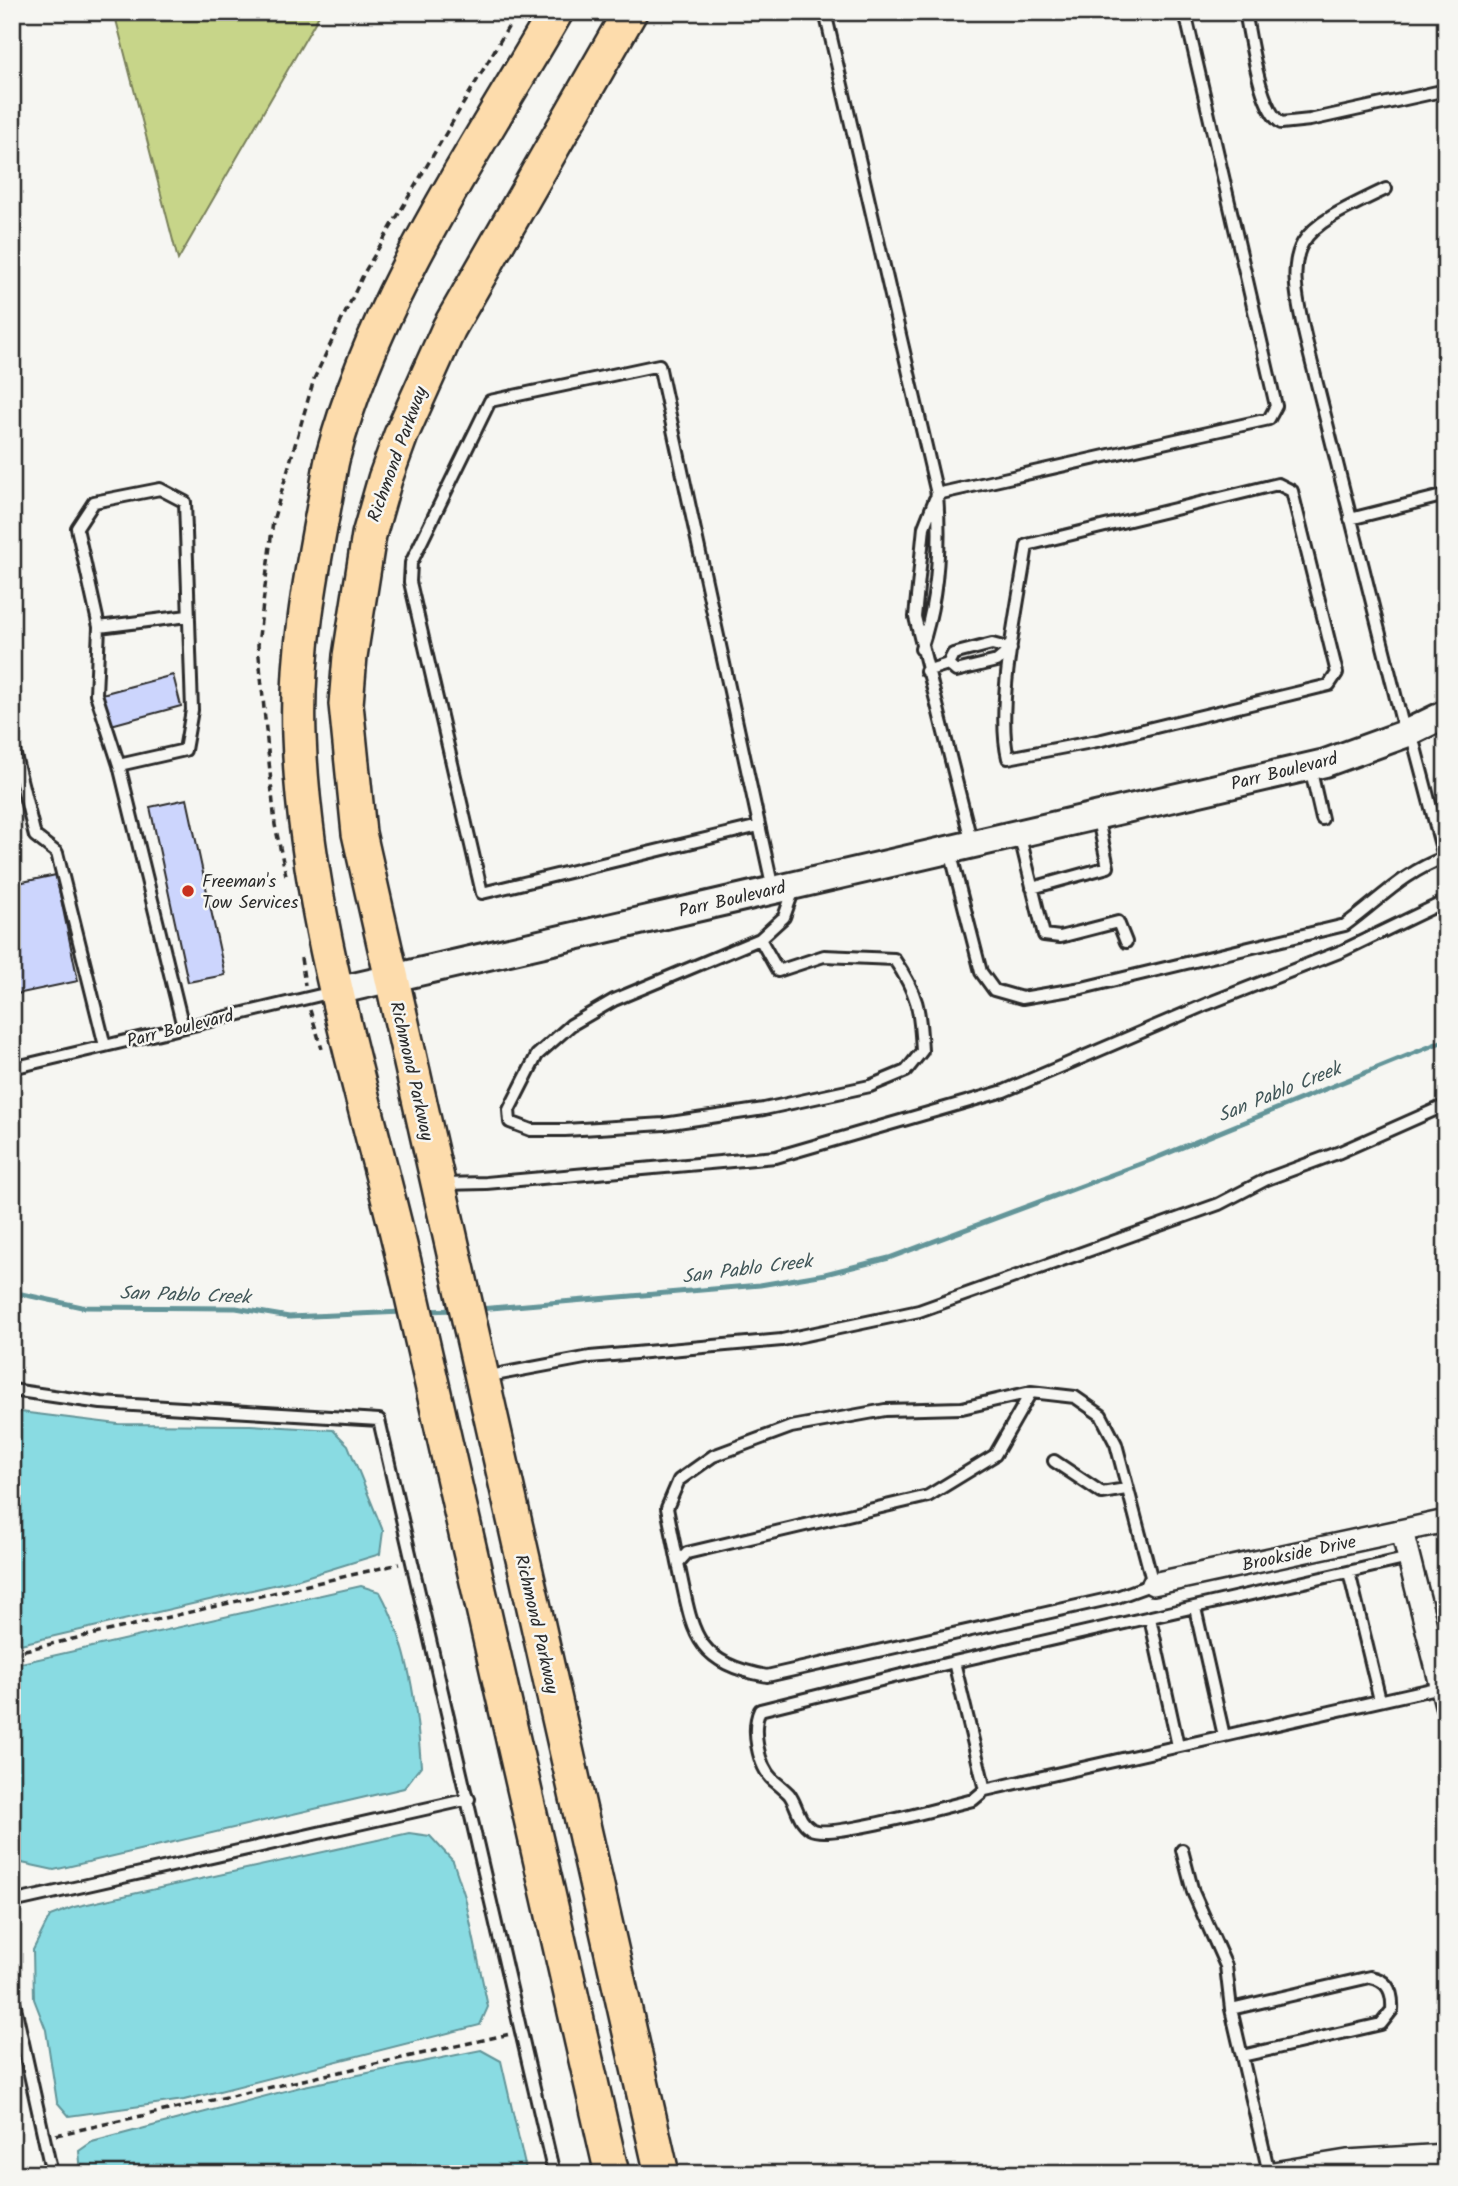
<svg xmlns="http://www.w3.org/2000/svg" width="1458" height="2186" font-family="Kalam,sans-serif">
<style>
.built{fill:#e9ecf5}
.green{fill:#c7d589;stroke:#79805a;stroke-width:2}
.water{fill:#89dbe2;stroke:#639599;stroke-width:2}
.lines{fill:none;stroke-linecap:round;stroke-linejoin:round}
.stream{stroke:#639599;stroke-width:5}
.building{fill:#ccd5fd;stroke:#2b2b2b;stroke-width:2}
.service-casing{stroke:#2b2b2b;stroke-width:16}
.minor-casing{stroke:#2b2b2b;stroke-width:26}
.tertiary-casing{stroke:#2b2b2b;stroke-width:32}
.trunk-casing{stroke:#2b2b2b;stroke-width:38}
.path{stroke:#2b2b2b;stroke-width:3.5;stroke-dasharray:7 5;stroke-linecap:butt}
.service{stroke:#f6f6f2;stroke-width:10}
.minor{stroke:#f6f6f2;stroke-width:21}
.tertiary{stroke:#f6f6f2;stroke-width:26}
.trunk{stroke:#fddcac;stroke-width:33}
.poi-dot{fill:#c8321e;stroke:#f6f6f2;stroke-width:2.5}
.labels{text-anchor:middle;stroke-width:5;stroke-linejoin:round;paint-order:stroke}
.street-label{font-size:18px;fill:#2b2b2b;stroke:#f6f6f2}
.poi-label{font-size:18px;fill:#2b2b2b;stroke:#f6f6f2;text-anchor:start}
.water-label{font-size:19px;font-style:italic;fill:#425759;stroke:#f6f6f2}
</style>
<rect width="100%" height="100%" fill="#f6f6f2"/>
<filter id="ink" filterUnits="userSpaceOnUse"><feTurbulence type="fractalNoise" baseFrequency=".0143" numOctaves="2"/><feDisplacementMap in="SourceGraphic" scale="14" xChannelSelector="R" yChannelSelector="G"/><feConvolveMatrix kernelMatrix="1 2 1 2 8 2 1 2 1" color-interpolation-filters="sRGB"/></filter>
<g filter="url(#ink)">
<path class="built" d="M 1446,2164 L 1446,2174 L 1312,2174 Z"/>
<path class="green" d="M 114,12 L 321,12 L 178,260 Z"/>
<path class="water" d="M 12,1411 L 118,1424 L 250,1425 L 333,1430 L 348,1445 L 383,1531 L 380,1554 L 299,1579 L 12,1646 Z
M 361,1586 L 380,1592 C 409,1645 417,1707 421,1766 L 404,1788 L 54,1870 L 22,1863 L 12,1853 L 12,1665 Z
M 409,1833 L 430,1836 L 453,1861 L 465,1897 L 488,2007 L 480,2025 L 184,2100 L 69,2116 L 57,2102 L 46,2030 L 34,1999 L 33,1950 L 50,1916 L 74,1907 Z
M 481,2050 L 501,2061 L 527,2174 L 81,2174 L 79,2151 L 92,2142 L 304,2086 Z"/>
<g class="lines">
<path class="stream" d="M 12,1292 L 82,1307 L 236,1308 L 289,1317 L 403,1312
M 479,1309 L 760,1285 L 825,1274 L 889,1258 L 1151,1160 L 1446,1040
M 427,1311 L 455,1310"/>
</g>
<path class="building" d="M 173,675 L 181,706 L 111,725 L 102,694 Z
M 187,799 L 225,975 L 188,982 L 150,807 Z
M 56,875 L 78,981 L 12,995 L 12,881 L 13,884 Z"/>
<g class="lines">
<g class="service-casing">
<path id="service" d="M 825,12 L 937,494 C 941,546 938,599 921,649
M 1245,12 C 1251,39 1259,108 1281,123 L 1310,120 L 1446,90
M 1386,189 C 1295,232 1282,239 1306,340 L 1405,734
M 1278,484 L 1292,491 L 1337,673 L 1329,685 L 1102,740 L 1008,758 C 995,706 1019,601 1027,545 Z
M 937,494 L 1269,419 L 1276,406 L 1185,12
M 935,499 L 924,527 L 915,617 L 972,844
M 1350,519 L 1446,495
M 99,627 L 188,616
M 948,664 L 956,671 L 997,661 L 1011,649
M 926,671 L 948,664 L 953,654 L 992,644 L 1011,649
M 1411,732 L 1444,857
M 12,743 L 35,836 L 57,853 L 105,1046
M 119,765 L 185,750 L 192,710 L 185,502 L 160,489 L 94,502 L 77,528 L 99,627 L 96,694 L 119,765 L 183,1027
M 1310,767 L 1322,819
M 759,826 L 482,893 L 410,582 L 411,563 L 490,401 L 659,365 L 773,889
M 1019,833 L 1044,935 L 1060,937 L 1118,922 L 1126,942
M 950,851 L 981,972 L 994,990 L 1022,998 L 1082,988 L 1345,925 C 1381,899 1402,873 1446,857
M 1032,888 L 1108,867 L 1097,815
M 760,939 L 778,971 L 824,956 L 894,959 C 918,994 920,1009 922,1051 L 906,1071 L 870,1086 L 764,1109 L 664,1124 L 565,1130 L 531,1130 L 510,1122 L 509,1110 L 537,1055 L 571,1025 L 614,1000 L 760,939 L 784,917 L 795,886
M 12,1068 L 333,992
M 442,1184 L 486,1183 L 776,1157 L 1004,1091 L 1207,1004 L 1342,951 L 1446,901
M 484,1377 L 590,1357 L 782,1340 L 919,1311 L 1219,1204 L 1267,1179 L 1340,1152 L 1446,1105
M 12,1390 L 101,1403 L 379,1420 L 554,2174
M 1031,1392 L 1075,1397 L 1101,1415 L 1116,1444 L 1153,1584 L 1117,1597 L 767,1676 C 691,1662 693,1630 678,1563 L 687,1553 L 928,1496 L 995,1455 Z
M 1054,1461 L 1102,1493 L 1126,1489
M 1409,1558 L 954,1662 L 985,1790 L 1441,1687
M 678,1563 L 667,1508 L 679,1480 L 713,1456 L 791,1427 L 885,1410 L 962,1408 L 1031,1392
M 1349,1572 L 1380,1700
M 1195,1608 L 1224,1736
M 1150,1618 L 1178,1746
M 1429,1638 L 1446,1634
M 954,1662 L 760,1710 C 751,1729 758,1766 773,1780 C 778,1784 784,1789 789,1794 C 798,1806 797,1820 811,1829 C 829,1840 947,1806 973,1800 L 985,1790
M 1182,1850 L 1193,1892 L 1226,1966 L 1231,2009 L 1269,2173
M 12,1902 L 469,1799
M 12,1993 L 52,2174
M 1231,2009 L 1370,1977 C 1389,1980 1393,1994 1392,2010 L 1381,2024 L 1242,2056"/>
</g>
<g class="minor-casing">
<path id="minor" d="M 1402,1531 L 1446,1705
M 1153,1584 L 1446,1521
M 1267,2174 L 1347,2161 L 1446,2155"/>
</g>
<g class="tertiary-casing">
<path id="tertiary" d="M 336,991 L 1325,763 L 1405,734 L 1446,714"/>
</g>
<g class="trunk-casing">
<path id="trunk" d="M 556,12 C 473,155 376,295 333,456 C 329,471 328,486 325,501 C 310,580 296,655 299,736 C 306,929 372,1115 413,1301 C 478,1592 545,1883 612,2174
M 630,12 L 449,328 L 401,435 L 385,479 L 369,535 L 350,656 L 346,704 L 359,833 L 662,2174"/>
</g>
<path class="path" d="M 286,875 L 275,825 L 258,645 L 273,521 L 314,379 L 364,273 L 517,12
M 301,958 L 305,985
M 310,1010 L 322,1049
M 12,1653 L 399,1564
M 56,2135 L 510,2034"/>
<use href="#service" class="service"/>
<use href="#minor" class="minor"/>
<use href="#tertiary" class="tertiary"/>
<use href="#trunk" class="trunk"/>
</g>
</g>
<circle class="poi-dot" cx="188" cy="891" r="7"/>
<g class="labels">
<g class="street-label">
<text transform="translate(397 454) rotate(-70)" y="6">Richmond Parkway</text>
<text transform="translate(1284 771) rotate(-14)" y="6">Parr Boulevard</text>
<text transform="translate(732 899) rotate(-13)" y="6">Parr Boulevard</text>
<text transform="translate(180 1028) rotate(-14)" y="6">Parr Boulevard</text>
<text transform="translate(412 1071) rotate(77)" y="6">Richmond Parkway</text>
<text transform="translate(1299 1553) rotate(-12)" y="6">Brookside Drive</text>
<text transform="translate(537 1624) rotate(77)" y="6">Richmond Parkway</text>
</g>
<g class="poi-label">
<text x="202" y="887">Freeman's<tspan x="202" dy="21">Tow Services</tspan></text>
</g>
<g class="water-label">
<text transform="translate(1279 1091) rotate(-22)" y="7">San Pablo Creek</text>
<text transform="translate(747 1268) rotate(-7)" y="7">San Pablo Creek</text>
<text transform="translate(185 1294) rotate(2)" y="7">San Pablo Creek</text>
</g>
</g>
<rect width="1458" height="2186" fill="none" stroke="#f6f6f2" stroke-width="42"/>
<rect x="21" y="21" width="1416" height="2144" fill="none" stroke="#2b2b2b" stroke-width="2.5" filter="url(#ink)"/>
</svg>
